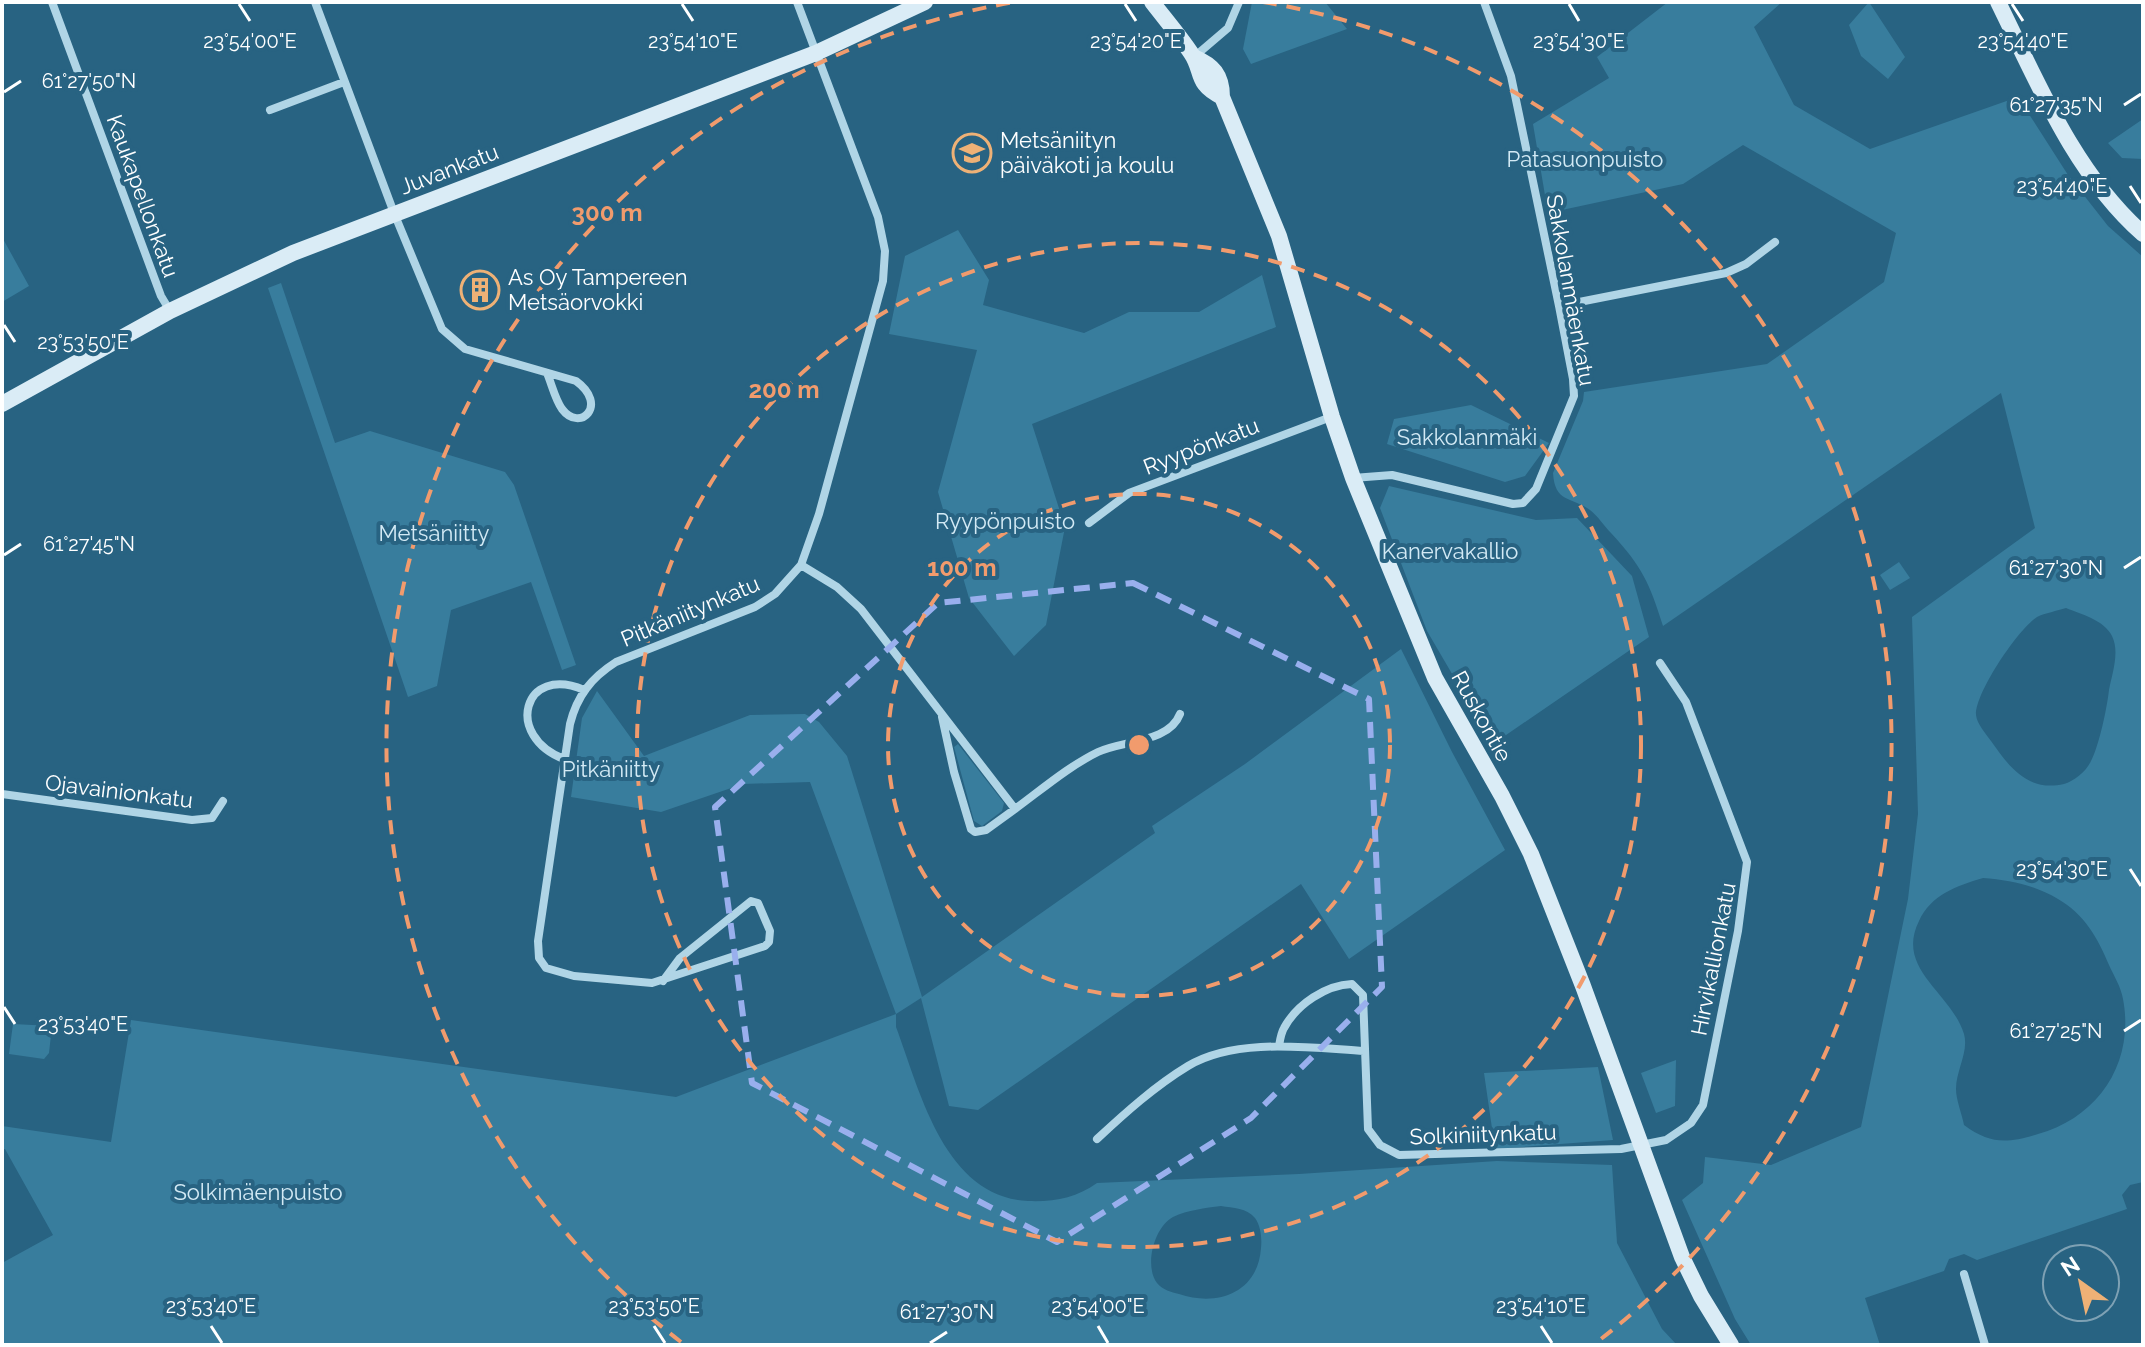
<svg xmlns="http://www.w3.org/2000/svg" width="2145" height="1347" font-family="Raleway,sans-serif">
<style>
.green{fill:#387d9d;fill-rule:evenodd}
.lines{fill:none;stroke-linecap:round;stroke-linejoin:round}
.street{stroke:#b0d5e6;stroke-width:8}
.secondary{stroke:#daecf6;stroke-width:16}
.marked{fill:none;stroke:#99afed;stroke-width:6;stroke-dasharray:16 10;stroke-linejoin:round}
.ticks{fill:none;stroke:#fff;stroke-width:3}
.ring{fill:none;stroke:#f19b6d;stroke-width:4;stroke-dasharray:14 10}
.labels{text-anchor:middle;stroke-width:8;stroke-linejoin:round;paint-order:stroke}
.poi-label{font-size:22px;fill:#fff;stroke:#286382;text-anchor:start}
.park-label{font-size:22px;fill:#d3eaf5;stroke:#286382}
.street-label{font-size:22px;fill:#fff;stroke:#286382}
.ticks-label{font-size:20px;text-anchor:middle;fill:#fff;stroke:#286382;stroke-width:8;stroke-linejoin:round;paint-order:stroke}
.centre{fill:#f19b6d;stroke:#286382;stroke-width:4}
.ring-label{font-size:24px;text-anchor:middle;font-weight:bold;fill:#f19b6d;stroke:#286382;stroke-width:8;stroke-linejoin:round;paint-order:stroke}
</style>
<rect width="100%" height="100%" fill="#286382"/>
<path class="green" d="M 1252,2 L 1325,2 L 1347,29 L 1251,64 L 1243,49 Z
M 1668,2 L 1782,2 L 1754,27 L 1794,105 L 1870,149 L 2018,97 L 2068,175 L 2108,226 L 2143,257 L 2143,1182 L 2130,1185 L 2122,1195 L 2127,1209 L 1977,1260 L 1964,1254 L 1949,1259 L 1944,1271 L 1865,1298 L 1880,1345 L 1751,1345 L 1735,1319 L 1682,1200 L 1703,1183 L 1705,1157 L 1771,1165 L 1861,1127 L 1908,899 L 1918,814 L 1912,617 L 2035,528 L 2001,393 L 1663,626 C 1649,582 1643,568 1611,533 C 1604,526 1598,516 1590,510 C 1570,496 1555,503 1553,473 L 1583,401 L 1584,392 L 1767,364 L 1884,282 L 1896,233 L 1743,145 L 1683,184 L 1548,213 L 1533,124 L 1609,78 L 1597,57 ZM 2066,608 C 2081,614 2104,620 2112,636 C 2120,652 2112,674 2109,690 C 2107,708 2099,746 2091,761 C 2086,772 2074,781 2064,784 C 2028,792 2010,768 1991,741 C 1986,734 1977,724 1976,715 C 1975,693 2018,629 2037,617 C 2045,613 2057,611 2066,608 ZM 1983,878 C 2010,880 2034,885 2058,899 C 2084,914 2098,938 2109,965 C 2114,976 2121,987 2123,999 C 2135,1062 2099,1117 2038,1134 C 2008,1143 1991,1145 1964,1125 C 1962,1114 1956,1100 1956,1089 C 1956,1070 1969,1052 1964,1034 C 1951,992 1895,969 1919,921 C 1931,895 1956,886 1983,878 Z
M 1869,2 L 1905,57 L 1888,79 L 1861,56 L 1849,25 Z
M 2143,119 L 2143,159 L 2122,158 L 2108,143 Z
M 958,230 L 989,280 L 983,305 L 1084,333 L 1129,312 L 1199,312 L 1262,275 L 1276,327 L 1032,424 L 1065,527 L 1046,625 L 1014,656 L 969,598 L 938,492 L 977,350 L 889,334 L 905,256 Z
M 2,237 L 29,286 L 2,302 Z
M 281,283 L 335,443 L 370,431 L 505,472 L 514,485 L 576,665 L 562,670 L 531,582 L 451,610 L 437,686 L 408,697 L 268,288 Z
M 1471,405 L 1549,443 L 1525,476 L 1505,482 L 1387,444 L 1394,419 Z
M 1389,486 L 1536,520 L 1577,518 L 1632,576 L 1649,637 L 1493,744 L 1427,631 L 1380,508 Z
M 1899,562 L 1910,578 L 1890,590 L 1880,575 Z
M 1401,649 L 1452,752 L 1505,850 L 1349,959 L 1301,884 L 978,1110 L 949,1106 L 921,998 L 896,1014 L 896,1027 C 920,1091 944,1197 1028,1201 C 1054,1202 1076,1198 1097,1183 L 1299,1174 L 1497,1161 L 1612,1165 L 1617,1243 L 1662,1329 L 1677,1345 L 2,1345 L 2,1263 L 53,1235 L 5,1149 L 2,1149 L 2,1126 L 111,1142 L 131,1020 L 676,1097 L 896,1014 L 810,782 L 743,784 L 661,812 L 571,797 L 582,718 L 597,691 L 644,756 L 750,715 L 805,714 L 819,722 L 847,756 L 922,997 L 1155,833 L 1152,826 L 1245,764 ZM 1221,1206 C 1233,1208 1247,1208 1255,1218 C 1261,1226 1262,1239 1261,1248 C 1258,1293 1217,1307 1179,1294 C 1171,1292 1163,1290 1157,1283 C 1144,1266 1154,1227 1173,1217 C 1188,1210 1205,1208 1221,1206 Z
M 958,744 L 1004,803 L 1002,811 L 982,826 L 974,821 L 954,747 Z
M 13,1024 L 52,1026 L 49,1053 L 44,1059 L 9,1054 Z
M 1676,1060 L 1675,1106 L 1656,1113 L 1641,1073 Z
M 1598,1067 L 1613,1140 L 1495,1149 L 1484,1073 Z"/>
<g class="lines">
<path class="street" d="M 52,2 L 161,296 L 170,311
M 315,2 L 394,213 L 442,329 L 465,349 L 576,381 C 609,405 580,433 562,409 C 555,399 552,385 547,373
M 1194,57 L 1228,28 L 1239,2
M 270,110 L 344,82
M 1559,306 L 1726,273 L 1746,264 L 1775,242
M 1353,478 L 1392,475 L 1513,504 L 1523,503 L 1536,489 L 1574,396 L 1573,379 L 1559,306 L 1511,76 L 1484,2
M 1089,523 L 1129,493 L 1331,417
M 801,565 L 837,587 L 861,609 L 1015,809 C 1041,790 1069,766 1098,752 C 1123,740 1169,743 1180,714
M 942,717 L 954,772 L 971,829 L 975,832 L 986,830 L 1015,809
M 564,759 C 504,736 523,664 584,690
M 2,794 L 192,820 L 212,818 L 223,801
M 663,981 L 680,958 L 751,901 L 758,903 L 770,931 L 769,942 L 765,946 L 652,983 L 574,976 L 546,968 L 539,958 L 538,941 L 570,724 C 577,696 591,678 616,662 L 755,607 L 775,594 L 801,565 L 819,514 L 883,281 L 885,251 L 878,217 L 797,2
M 1279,1046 C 1280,1040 1281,1033 1284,1028 C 1297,1004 1326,985 1352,984 L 1363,995 L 1368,1129 L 1380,1145 L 1399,1155 L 1621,1149 L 1666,1140 L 1691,1123 L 1703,1105 L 1738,931 L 1747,862 L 1686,702 L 1660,663
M 1097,1139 C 1125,1113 1155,1086 1188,1066 C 1236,1037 1311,1048 1364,1051
M 1964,1274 L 1985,1345"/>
<path class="secondary" d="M 1152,2 C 1165,19 1179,35 1191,53 C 1204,72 1194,83 1222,97
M 1998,2 C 2038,83 2074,173 2143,234
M 1194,57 C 1213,65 1222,75 1222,97 L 1279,236 L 1332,417 L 1353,478 L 1435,678 L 1502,796 L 1531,854 L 1583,986 L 1682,1257 L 1701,1296 L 1731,1345
M 2,404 L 170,311 L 293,253 L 816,53 L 925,2"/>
</g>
<path class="marked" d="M 1133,583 L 1369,699 L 1382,987 L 1251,1118 L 1057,1242 L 752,1083 L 715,807 L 938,603 Z"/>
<path class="ticks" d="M 239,4 L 250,21M 682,4 L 693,21M 1125,4 L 1136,21M 1569,4 L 1579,21M 2012,4 L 2023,21M 4,92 L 21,81M 2124,105 L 2141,94M 2130,186 L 2141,203M 4,325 L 15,342M 4,555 L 21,544M 2124,568 L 2141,557M 2130,869 L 2141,886M 4,1007 L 15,1024M 2124,1031 L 2141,1020M 211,1326 L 222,1343M 654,1326 L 665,1343M 1098,1326 L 1108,1343M 1541,1326 L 1552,1343M 930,1343 L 947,1332"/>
<g class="ring">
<circle cx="1139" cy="745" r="251"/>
<circle cx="1139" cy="745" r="502"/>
<path d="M681 1342A753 753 0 0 1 1015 2M1263 2A753 753 0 0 1 1597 1342"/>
</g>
<defs>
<g id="school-ring" transform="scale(2)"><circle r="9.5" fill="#286382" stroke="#eeb176" stroke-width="1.5"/><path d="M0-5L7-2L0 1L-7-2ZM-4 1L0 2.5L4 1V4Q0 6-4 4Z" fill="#eeb176"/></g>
<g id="building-ring" transform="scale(2)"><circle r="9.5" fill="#286382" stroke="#eeb176" stroke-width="1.5"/><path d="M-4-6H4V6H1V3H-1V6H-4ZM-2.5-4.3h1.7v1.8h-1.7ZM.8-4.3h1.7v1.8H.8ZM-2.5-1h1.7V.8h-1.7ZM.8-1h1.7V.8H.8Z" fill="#eeb176"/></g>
</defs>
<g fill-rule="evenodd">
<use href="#school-ring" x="972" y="153"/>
<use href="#building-ring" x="480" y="290"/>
</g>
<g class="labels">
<g class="poi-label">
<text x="1000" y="148">Metsäniityn<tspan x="1000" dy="25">päiväkoti ja koulu</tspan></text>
<text x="508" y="285">As Oy Tampereen<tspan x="508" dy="25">Metsäorvokki</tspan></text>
</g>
<g class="park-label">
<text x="1585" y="167">Patasuonpuisto</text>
<text x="1467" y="445">Sakkolanmäki</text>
<text x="1005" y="529">Ryypönpuisto</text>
<text x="434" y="541">Metsäniitty</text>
<text x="1450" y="559">Kanervakallio</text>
<text x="611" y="777">Pitkäniitty</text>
<text x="258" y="1200">Solkimäenpuisto</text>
</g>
<g class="street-label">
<text transform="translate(449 169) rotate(-21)" y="8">Juvankatu</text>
<text transform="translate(143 196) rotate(70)" y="8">Kaukapellonkatu</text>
<text transform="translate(1571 290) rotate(80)" y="8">Sakkolanmäenkatu</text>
<text transform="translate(1201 446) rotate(-21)" y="8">Ryypönkatu</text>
<text transform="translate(690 611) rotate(-23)" y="8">Pitkäniitynkatu</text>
<text transform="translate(1482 716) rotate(61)" y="8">Ruskontie</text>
<text transform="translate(119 791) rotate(7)" y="8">Ojavainionkatu</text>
<text transform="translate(1713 959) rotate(-79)" y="8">Hirvikallionkatu</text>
<text transform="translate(1483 1134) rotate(-2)" y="8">Solkiniitynkatu</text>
</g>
</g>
<g class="ticks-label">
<text x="2023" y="48">23°54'40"E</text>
<text x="250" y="48">23°54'00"E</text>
<text x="693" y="48">23°54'10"E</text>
<text x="1136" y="48">23°54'20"E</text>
<text x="1579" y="48">23°54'30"E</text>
<text x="89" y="88">61°27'50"N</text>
<text x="2056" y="112">61°27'35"N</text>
<text x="2062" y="193">23°54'40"E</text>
<text x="83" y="349">23°53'50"E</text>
<text x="89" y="551">61°27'45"N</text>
<text x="2056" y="575">61°27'30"N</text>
<text x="2062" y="876">23°54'30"E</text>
<text x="83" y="1031">23°53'40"E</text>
<text x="2056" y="1038">61°27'25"N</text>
<text x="211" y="1313">23°53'40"E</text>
<text x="654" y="1313">23°53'50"E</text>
<text x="1098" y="1313">23°54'00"E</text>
<text x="1541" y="1313">23°54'10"E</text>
<text x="947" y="1319">61°27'30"N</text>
</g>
<circle cx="1139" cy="745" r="12" class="centre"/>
<g class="ring-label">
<text x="607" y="221">300 m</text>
<text x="784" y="398">200 m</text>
<text x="962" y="576">100 m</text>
</g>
<rect width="2145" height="1347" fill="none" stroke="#ffffff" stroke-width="8"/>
<g transform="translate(2081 1283) rotate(327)"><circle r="38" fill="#286382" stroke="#7ea1b4" stroke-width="2"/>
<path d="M0-6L14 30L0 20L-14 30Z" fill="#eeb176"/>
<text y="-12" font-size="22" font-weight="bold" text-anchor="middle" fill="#ffffff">N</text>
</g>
</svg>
